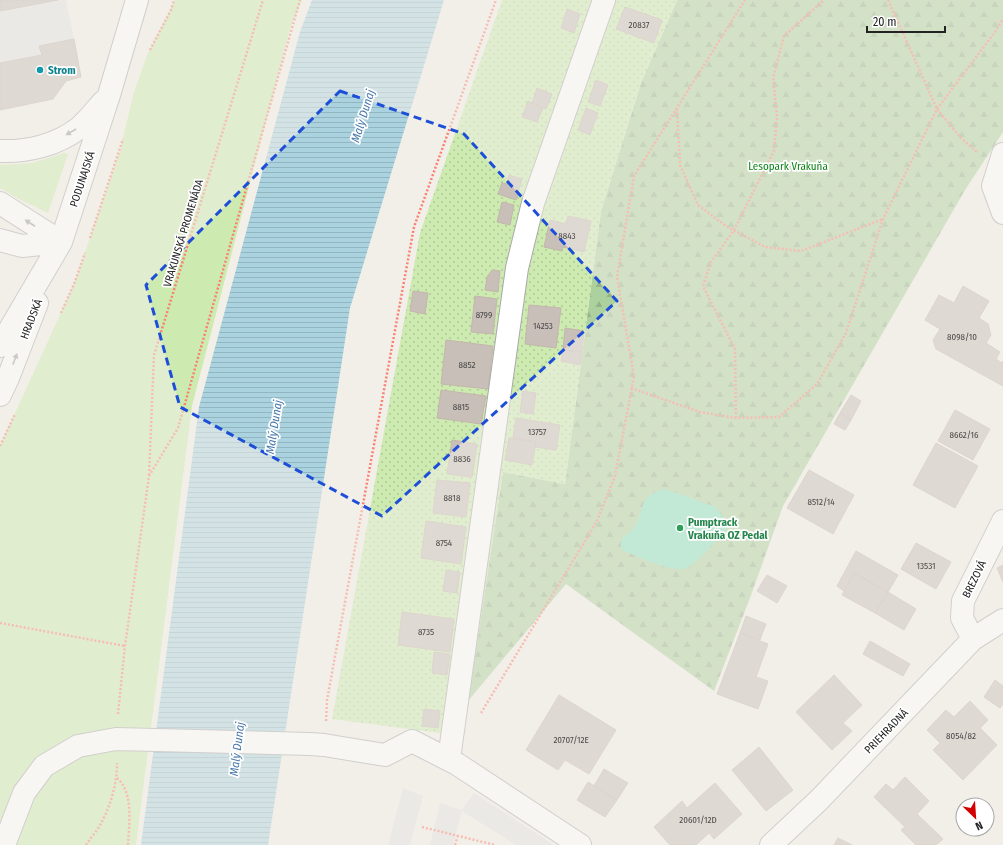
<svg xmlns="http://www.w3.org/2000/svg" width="1003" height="845" font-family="'Fira Sans Condensed',sans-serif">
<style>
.grass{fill:#cdebb0}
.forest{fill:url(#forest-firs)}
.garden{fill:url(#garden-dots)}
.pitch{fill:#88e0be}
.parking{fill:#e2e2e2}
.water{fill:url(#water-rules)}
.building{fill:#c7bfb8;stroke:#c4b6ab}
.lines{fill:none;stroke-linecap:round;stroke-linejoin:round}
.minor-casing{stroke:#a9a9a9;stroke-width:24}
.path{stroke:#fa8072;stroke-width:2.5;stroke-dasharray:2 2;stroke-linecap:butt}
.minor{stroke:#fff;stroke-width:22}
.oneway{fill:#9c9c9c}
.marked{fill:none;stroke:#1d4ed8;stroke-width:3;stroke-dasharray:8 5;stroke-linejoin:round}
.culture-dot{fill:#0f9aa8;stroke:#fff;stroke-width:1.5}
.leisure-dot{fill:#2e9e5b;stroke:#fff;stroke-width:1.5}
.labels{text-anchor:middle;stroke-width:3.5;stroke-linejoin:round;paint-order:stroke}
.number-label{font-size:9px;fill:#4b4948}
.culture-label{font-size:11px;font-weight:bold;fill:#0d838f;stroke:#fff;text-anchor:start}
.park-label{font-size:11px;fill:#0c8416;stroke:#fff}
.street-label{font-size:11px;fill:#222;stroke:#fff}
.leisure-label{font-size:11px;font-weight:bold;fill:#27864d;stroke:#fff;text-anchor:start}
.water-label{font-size:12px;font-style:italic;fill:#4a7aab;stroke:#fff}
</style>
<defs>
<pattern id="forest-firs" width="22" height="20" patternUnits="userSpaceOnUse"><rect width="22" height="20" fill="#add19e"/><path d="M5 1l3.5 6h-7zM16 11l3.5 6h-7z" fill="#95b388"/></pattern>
<pattern id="garden-dots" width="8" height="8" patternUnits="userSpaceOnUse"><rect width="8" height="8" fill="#cdebb0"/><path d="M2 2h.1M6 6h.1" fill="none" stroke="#b0c997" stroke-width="1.8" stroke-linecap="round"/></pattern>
<pattern id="water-rules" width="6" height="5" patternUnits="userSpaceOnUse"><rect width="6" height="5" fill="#aad3df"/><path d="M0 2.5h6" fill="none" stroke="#92b5bf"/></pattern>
</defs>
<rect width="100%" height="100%" fill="#f2efe9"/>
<path class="grass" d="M 174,0 L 302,0 L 290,29 L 192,406 L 136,845 L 0,845 L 0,446 L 74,284 L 120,150 L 134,92 L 147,55 L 170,10 Z
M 64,153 L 68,154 L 48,213 L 17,198 L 0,188 L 0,165 L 32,163 Z"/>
<path class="forest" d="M 677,0 L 1003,0 L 1003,132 L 965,190 L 783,506 L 750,598 L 714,691 L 566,584 L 468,701 L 503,472 L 565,484 L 601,211 L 641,83 Z"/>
<path class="garden" d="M 502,0 L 677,0 L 641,83 L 601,211 L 565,484 L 503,472 L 463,736 L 332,719 L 420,233 Z"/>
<path class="pitch" d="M 665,489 L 716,507 L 724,518 L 726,529 C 718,539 697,563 686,568 C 674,574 633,555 621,549 C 620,531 629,538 636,525 C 640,517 641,506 646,499 C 650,493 659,491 665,489 Z"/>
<path class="parking" d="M 58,0 L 66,0 L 74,39 L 40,46 L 42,55 L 0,63 L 0,11 Z
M 403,788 L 423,796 L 410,845 L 388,845 Z
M 474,793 L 554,845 L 516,845 L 462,811 L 453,845 L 430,845 L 440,803 L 462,810 Z"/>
<path class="water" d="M 312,0 L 444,0 L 350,308 L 268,845 L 141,845 L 199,407 L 300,32 Z"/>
<path class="building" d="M 0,0 L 58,0 L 0,11 Z
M 625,7 L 662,20 L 654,43 L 616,29 Z
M 567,9 L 580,14 L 574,33 L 561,28 Z
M 74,39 L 81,77 L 66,81 L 53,99 L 0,110 L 0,63 L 42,55 L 39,46 Z
M 596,80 L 608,85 L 600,106 L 588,102 Z
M 537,88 L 552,94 L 546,109 L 532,103 Z
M 528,101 L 543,108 L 537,122 L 522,117 Z
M 586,108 L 598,113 L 590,135 L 578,130 Z
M 509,175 L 522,179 L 516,200 L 498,194 L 502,183 L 507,184 Z
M 502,202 L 514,205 L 510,225 L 497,222 Z
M 568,216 L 591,221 L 584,252 L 563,247 L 562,251 L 544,247 L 550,220 L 566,224 Z
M 492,270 L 500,271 L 498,292 L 485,290 L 487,277 Z
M 963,286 L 989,301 L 979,318 L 988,324 L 991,335 L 986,343 L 1000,352 L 996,359 L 1002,363 L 1003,361 L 1003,386 L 936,349 L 933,340 L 940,329 L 925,320 L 939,295 L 954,303 Z
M 413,291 L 428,293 L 425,314 L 410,311 Z
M 475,296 L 497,299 L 493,334 L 471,332 Z
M 529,305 L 561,308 L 556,348 L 525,344 Z
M 565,328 L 584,331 L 582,352 L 563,350 Z
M 446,340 L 493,346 L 488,389 L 441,384 Z
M 563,350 L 582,352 L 580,365 L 561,361 Z
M 441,390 L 486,396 L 481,424 L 437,418 Z
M 523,391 L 536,393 L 533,414 L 520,412 Z
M 851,395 L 861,401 L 851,420 L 840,413 Z
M 955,410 L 990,429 L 973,460 L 938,441 Z
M 840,413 L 851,420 L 845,430 L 834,424 Z
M 516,418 L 560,425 L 556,450 L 535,447 L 536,442 L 513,438 Z
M 509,438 L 536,442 L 532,465 L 505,460 Z
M 452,440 L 477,444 L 472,477 L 447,474 Z
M 936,443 L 978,466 L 955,508 L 913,485 Z
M 809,470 L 854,495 L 833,534 L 787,508 Z
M 437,480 L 470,483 L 466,517 L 433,513 Z
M 426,521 L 466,527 L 461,564 L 421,558 Z
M 916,543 L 951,562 L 936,589 L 901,569 Z
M 856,551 L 898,575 L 888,592 L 854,573 L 844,591 L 837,586 Z
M 1003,565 L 1003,582 L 997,568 Z
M 446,570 L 460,572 L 457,593 L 443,591 Z
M 854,573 L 888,592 L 875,613 L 842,595 Z
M 767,575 L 787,586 L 777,603 L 757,591 Z
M 888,592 L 916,609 L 904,630 L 875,613 Z
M 402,612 L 454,619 L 450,652 L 398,645 Z
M 746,616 L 766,624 L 760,640 L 740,633 Z
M 740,633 L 768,644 L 756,677 L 768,681 L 758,709 L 717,694 Z
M 870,641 L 910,664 L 903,676 L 863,654 Z
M 434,652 L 450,654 L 447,675 L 432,673 Z
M 834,675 L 862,705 L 843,723 L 852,731 L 832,750 L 796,712 Z
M 995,680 L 1003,686 L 1003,704 L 1000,708 L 984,697 Z
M 559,695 L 616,730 L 589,774 L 565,760 L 558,770 L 526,750 Z
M 970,701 L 988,720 L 980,728 L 997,745 L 963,780 L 933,750 L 940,743 L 927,730 L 946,710 L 954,717 Z
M 424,709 L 440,711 L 438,728 L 422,726 Z
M 759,747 L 793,790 L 766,811 L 732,770 Z
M 604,769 L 628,783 L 617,800 L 594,786 Z
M 905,777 L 929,801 L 917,814 L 943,839 L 936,845 L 916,845 L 901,830 L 905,827 L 874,797 L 886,784 L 893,790 Z
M 588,782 L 617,800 L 605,817 L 577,800 Z
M 715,783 L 742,814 L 714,839 L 709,833 L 696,845 L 670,845 L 654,827 L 682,801 L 687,808 Z
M 838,838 L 852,845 L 834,845 Z"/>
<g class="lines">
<g class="minor-casing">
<path id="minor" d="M 0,151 C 28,152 57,145 79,128 C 88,120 95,111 103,102
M 1003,154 L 993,186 L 1003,213
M 0,203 L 61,242
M 0,240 L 22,246 L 61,242
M 0,346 L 61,242 L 109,95 L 137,0
M 0,395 L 8,378 L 37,303
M 973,639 L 962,618 L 963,601 L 1003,521
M 449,759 L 517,268 L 533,203 L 604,0
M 4,845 L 24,793 L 44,766 L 78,746 L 116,739 L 310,744 L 324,745 L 385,755 L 412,741 L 457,764 L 580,845
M 771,845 L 819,800 L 973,639 L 1003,620"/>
</g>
<path class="path" d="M 888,0 L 937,109 L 961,138 L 978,153
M 150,50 L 171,10 L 174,0
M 677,109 L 680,165 L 698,205 L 726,226 L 765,247 L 801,251 L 883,219
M 90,238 L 123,139
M 61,313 L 74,284 L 85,253
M 631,388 L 700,412 L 736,418 L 779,417 L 817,384 L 846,333 L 883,219 L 937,109 L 995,32 L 1003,19
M 736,418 L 735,349 L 703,286 L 711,262 L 734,230 L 774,151 L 777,117 L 773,78 L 784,36 L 824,0
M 0,446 L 15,414
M 149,475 L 154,355 L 263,0
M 0,623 L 125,646
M 481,713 L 597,521 L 615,476 L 634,376 L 617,277 L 634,176 L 745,0
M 118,714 L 125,646 L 149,476 L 178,428 L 300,0
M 326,721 L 327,700 L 414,227 L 496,0
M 117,778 C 134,792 129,825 128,845
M 422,827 L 495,845
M 86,845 C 90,839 95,833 99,827 C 110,808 117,785 117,763
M 455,845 L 458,835"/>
<use href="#minor" class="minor"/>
</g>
<defs><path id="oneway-solid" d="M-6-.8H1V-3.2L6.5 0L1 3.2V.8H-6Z"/></defs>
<g class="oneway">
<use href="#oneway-solid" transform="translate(71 132) rotate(150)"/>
<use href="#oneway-solid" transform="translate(30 223) rotate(-147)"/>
<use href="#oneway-solid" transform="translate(15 359) rotate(-69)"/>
</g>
<path d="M0 0H1003V845H0ZM 340,91 L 464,134 L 617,301 L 382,516 L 180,407 L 146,285 Z" fill="#f2efe9" fill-opacity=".55" fill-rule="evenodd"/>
<path class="marked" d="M 340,91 L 464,134 L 617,301 L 382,516 L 180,407 L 146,285 Z"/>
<circle class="culture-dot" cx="40" cy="70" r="4"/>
<circle class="leisure-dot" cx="680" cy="528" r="4"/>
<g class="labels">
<g class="number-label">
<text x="639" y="28">20837</text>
<text x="567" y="239">8843</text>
<text x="484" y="318">8799</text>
<text x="543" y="329">14253</text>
<text x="962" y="340">8098/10</text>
<text x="467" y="368">8852</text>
<text x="461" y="410">8815</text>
<text x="537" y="435">13757</text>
<text x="964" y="438">8662/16</text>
<text x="462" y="462">8836</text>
<text x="452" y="501">8818</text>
<text x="821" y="505">8512/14</text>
<text x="444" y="546">8754</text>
<text x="926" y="569">13531</text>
<text x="426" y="635">8735</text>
<text x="961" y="739">8054/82</text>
<text x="571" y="743">20707/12E</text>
<text x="698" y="823">20601/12D</text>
</g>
<g class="culture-label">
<text x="48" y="74">Strom</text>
</g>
<g class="park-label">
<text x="788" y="170">Lesopark Vrakuňa</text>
</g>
<g class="street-label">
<text transform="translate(82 179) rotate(-72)" y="4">PODUNAJSKÁ</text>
<text transform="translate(183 233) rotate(-73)" y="4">VRAKUNSKÁ PROMENÁDA</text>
<text transform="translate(31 319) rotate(-69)" y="4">HRADSKÁ</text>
<text transform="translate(974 579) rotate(-64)" y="4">BREZOVÁ</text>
<text transform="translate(886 731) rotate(-46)" y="4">PRIEHRADNÁ</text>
</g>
<g class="leisure-label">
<text x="688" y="526">Pumptrack<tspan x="688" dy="13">Vrakuňa OZ Pedal</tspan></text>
</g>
<g class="water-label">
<text transform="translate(363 116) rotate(-73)" y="4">Malý Dunaj</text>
<text transform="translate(274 427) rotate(-81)" y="4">Malý Dunaj</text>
<text transform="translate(237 749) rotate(-83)" y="4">Malý Dunaj</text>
</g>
</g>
<g transform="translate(975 817) rotate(155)"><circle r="19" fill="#ffffff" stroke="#a7a7a7"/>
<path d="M0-3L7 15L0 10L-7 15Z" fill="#d40000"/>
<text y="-6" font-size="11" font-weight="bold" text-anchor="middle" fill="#222222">N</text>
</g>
<path d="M867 26v6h78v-6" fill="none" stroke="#222222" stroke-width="2"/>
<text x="873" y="26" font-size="12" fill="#222222" stroke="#ffffff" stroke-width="3" paint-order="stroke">20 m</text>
</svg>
